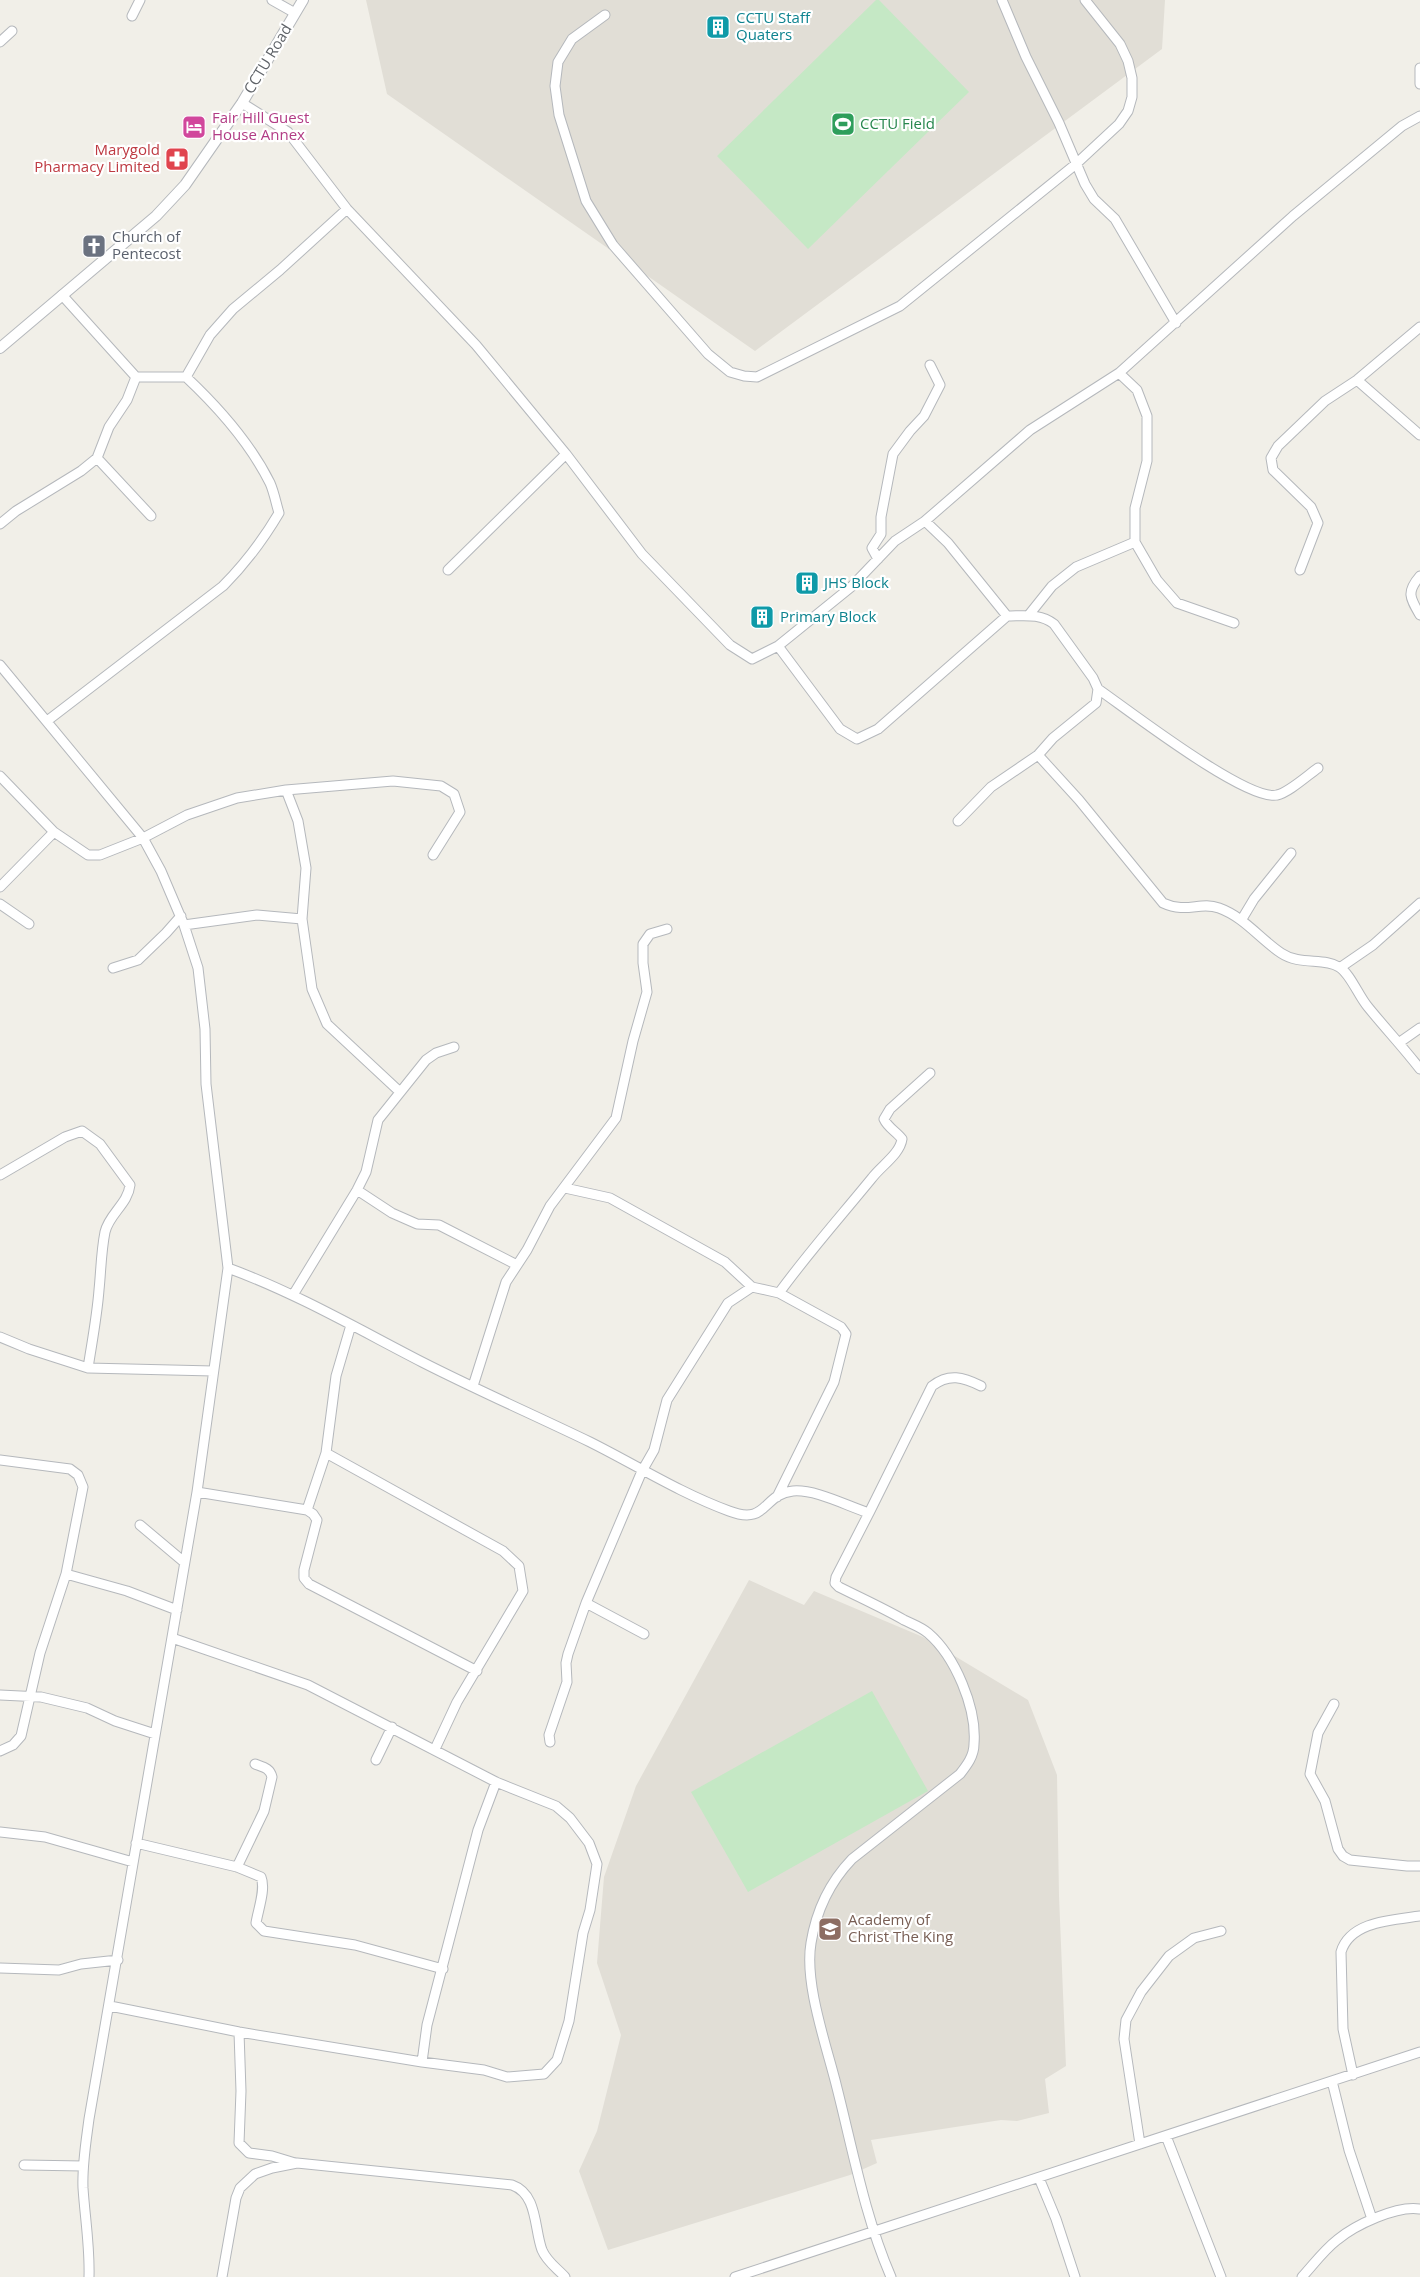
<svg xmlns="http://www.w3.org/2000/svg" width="1420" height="2277" font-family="'Open Sans',sans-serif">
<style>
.education{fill:#e1ded6}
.green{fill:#c5e8c5}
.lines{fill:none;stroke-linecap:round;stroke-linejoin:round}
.minor-casing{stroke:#b5b8bc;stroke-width:11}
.tertiary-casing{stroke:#b5b8bc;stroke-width:12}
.minor{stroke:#fff;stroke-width:9}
.tertiary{stroke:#fff;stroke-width:10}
.labels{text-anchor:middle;stroke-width:4.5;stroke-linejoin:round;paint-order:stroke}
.culture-label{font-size:15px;fill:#0d838f;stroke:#fff;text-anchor:start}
.street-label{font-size:15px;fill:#5f6368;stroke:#fff}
.hotel-label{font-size:15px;fill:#b23c85;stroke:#fff;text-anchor:start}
.leisure-label{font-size:15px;fill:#27864d;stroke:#fff;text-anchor:start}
.health-label{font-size:15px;fill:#be3a42;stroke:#fff;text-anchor:end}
.worship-label{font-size:15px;fill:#5b616d;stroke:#fff;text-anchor:start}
.education-label{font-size:15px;fill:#785e54;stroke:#fff;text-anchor:start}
</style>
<rect width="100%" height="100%" fill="#f1efe8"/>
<path class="education" d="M 366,0 L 1165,0 L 1162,49 L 755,351 L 387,94 Z
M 749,1580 L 804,1605 L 814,1591 L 923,1637 L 1028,1700 L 1057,1775 L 1059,1896 L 1066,2066 L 1045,2079 L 1049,2113 L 1017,2121 L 1001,2120 L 871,2140 L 877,2163 L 850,2175 L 608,2250 L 579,2171 L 597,2131 L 621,2035 L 597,1963 L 604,1877 L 636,1786 Z"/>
<path class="green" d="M 876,0 L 879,0 L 969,92 L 808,249 L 717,156 Z
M 872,1691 L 928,1791 L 748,1892 L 691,1792 Z"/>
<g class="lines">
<g class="minor-casing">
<path id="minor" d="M 272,0 L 295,13
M 1002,0 L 1026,57 L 1059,123 L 1085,184 L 1094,199 L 1115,219 L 1176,323
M 605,15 L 572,39 L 558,62 L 555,86 L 559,115 L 586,201 L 613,245 L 708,354 L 730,372 L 744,376 L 757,377 L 900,306 L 1076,164 L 1119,124 L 1128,111 L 1132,97 L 1132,78 L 1128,61 L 1120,44 L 1085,0
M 132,16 L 140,0
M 0,42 L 12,31
M 1420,68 L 1420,84
M 242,103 L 288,132 L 347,209 L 476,345 L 566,454 L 642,554 L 730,645 L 752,659 L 778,646 L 851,587 L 895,541 L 925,521 L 948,543 L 1007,616 C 1024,616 1040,613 1054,624 L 1093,678 L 1098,689 L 1096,703 L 1053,738 L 1038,755 L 1079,800 L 1163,903 C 1187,914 1200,901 1219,908 C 1244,917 1259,938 1281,953 C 1300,966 1324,957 1339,967 C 1350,973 1359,997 1368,1007 C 1385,1028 1403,1047 1420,1069
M 1119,373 L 1137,390 L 1147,416 L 1147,461 L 1135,508 L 1135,542 L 1157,580 L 1177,603 L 1234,623
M 186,377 L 210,335 L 233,309 L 280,270 L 347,209
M 1357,380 L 1420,435
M 97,458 L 151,516
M 925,521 L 1030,430 L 1119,373 L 1293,216 L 1402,126 L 1420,116
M 0,524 L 16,511 L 81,471 L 97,458 L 109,427 L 127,400 L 136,377
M 878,559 L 872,548 L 881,534 L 881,517 L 893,454 L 910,431 L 924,416 L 940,385 L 930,365
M 448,570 L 566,454
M 1300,570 L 1318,523 L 1311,507 L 1273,470 L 1271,458 L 1278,446 L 1325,401 L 1357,380 L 1420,327
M 1420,576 C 1406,592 1410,598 1420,615
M 1028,616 L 1052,586 L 1076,567 L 1135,542
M 778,646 L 840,729 L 857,739 L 878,729 L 1007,616
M 0,665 L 143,838 L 161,871 L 184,925 L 198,968 L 205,1029 L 206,1084 L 228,1268 L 197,1492 L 89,2119 C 86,2142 82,2165 83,2188 C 85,2218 90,2247 89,2277
M 1098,689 C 1127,709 1247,802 1277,795 C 1288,793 1308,775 1318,768
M 47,721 L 223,586 C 245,564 263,540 279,513 C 276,503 274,492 270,483 C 250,443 218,407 186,377 L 136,377 L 62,295
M 0,776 L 54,832 L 0,887
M 286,790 L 298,821 L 306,868 L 302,919
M 958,821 L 991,787 L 1038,755
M 54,832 L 88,855 L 100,855 L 143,838 L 187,815 L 237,798 L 286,790 L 393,781 L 441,786 L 454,794 L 460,812 L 433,855
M 0,904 L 29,924
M 1242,919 L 1254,899 L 1291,853
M 184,925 L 257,915 L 302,919 L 312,989 L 327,1024 L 400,1092
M 1341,967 L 1373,945 L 1420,903
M 113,968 L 138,960 L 166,933 L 181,916
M 1400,1042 L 1420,1028
M 0,1175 L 65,1137 L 82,1131 L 100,1144 L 130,1185 C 128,1204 109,1214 105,1232 C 101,1252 101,1271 99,1290 C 97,1316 92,1342 88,1368
M 565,1188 L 610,1198 L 725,1262 L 752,1287 L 779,1293 C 808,1253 841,1216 872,1178 C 881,1166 900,1154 902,1139 C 896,1131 888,1128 884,1119 L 890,1109 L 930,1073
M 357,1190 L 392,1213 L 417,1224 L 439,1225 L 517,1265
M 228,1268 C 296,1293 358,1329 422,1362 C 477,1390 534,1415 590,1442 C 636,1465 680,1493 729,1511 C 768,1526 762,1494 793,1491 C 815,1489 847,1506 869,1513 L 836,1577 L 835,1583 L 839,1587 C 861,1598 883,1608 904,1620 C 912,1624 921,1627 928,1633 C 955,1656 977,1708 974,1744 C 974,1756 967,1765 960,1774 L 852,1859 C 830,1882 816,1912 811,1943 C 804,1984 827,2047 837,2088 C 853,2151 865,2217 891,2277
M 293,1295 L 357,1190 L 366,1172 L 378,1120 L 426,1060 L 436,1053 L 454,1047
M 0,1337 L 29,1349 L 88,1368 L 213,1371
M 473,1386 L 506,1282 L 527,1250 L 550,1206 L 616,1118 L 633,1041 L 647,992 L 643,963 L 643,944 L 650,934 L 667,929
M 326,1453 L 503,1551 L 519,1566 L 523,1591 L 457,1702 L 435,1749
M 0,1460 L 70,1469 L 78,1475 L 83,1487 L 66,1574 L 40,1653 L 21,1736 L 13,1745 L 0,1751
M 197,1492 L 307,1510 L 313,1514 L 317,1520 L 304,1570 L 304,1578 L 309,1584 L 477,1671
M 777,1497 L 834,1382 L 846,1334 L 841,1327 L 779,1293
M 307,1510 L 326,1453 L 336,1376 L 351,1325
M 869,1513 L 932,1386 C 949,1373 963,1377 981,1386
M 140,1525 L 184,1562
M 66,1574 L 127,1591 L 177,1610
M 586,1603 L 644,1634
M 172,1638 L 308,1685 L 496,1782 L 556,1806 L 570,1818 L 589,1843 L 597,1864 L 590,1910 L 583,1933 L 569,2021 L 557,2060 L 544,2074 L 507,2077 L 484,2070 L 422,2062 L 427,2025 L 478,1830 L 496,1782
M 0,1695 L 41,1697 L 87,1708 L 115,1721 L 155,1734
M 1334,1704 L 1318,1733 L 1310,1774 L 1325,1801 L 1338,1849 L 1343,1856 L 1350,1860 L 1407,1866 L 1420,1866
M 550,1742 L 549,1735 L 567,1682 L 566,1663 L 568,1654 L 586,1603 L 642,1471 L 654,1450 L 667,1400 L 728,1303 L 752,1287
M 376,1760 L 392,1727
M 0,1832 L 45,1837 L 133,1862
M 136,1843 L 237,1867 L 261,1877 C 266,1889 258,1910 256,1923 L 264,1931 L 355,1945 L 443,1969
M 237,1867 L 264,1811 L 272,1777 C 270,1768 263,1767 255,1764
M 0,1968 L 59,1970 L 81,1964 L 118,1960
M 110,2006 L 239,2032 L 422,2062
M 239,2032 L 241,2091 L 239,2143 L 249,2153 L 272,2156 L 295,2163
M 1353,2075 L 1343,2029 L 1341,1952 C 1350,1921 1393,1920 1420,1916
M 1332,2081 L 1349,2150 L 1372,2219
M 1166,2136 L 1221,2277
M 1140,2144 L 1124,2039 L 1126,2020 L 1141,1992 L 1169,1956 L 1194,1938 L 1221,1931
M 24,2165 L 83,2166
M 1039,2178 L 1056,2219 L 1075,2277
M 222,2277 L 236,2198 L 240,2188 L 255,2174 L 272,2168 L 297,2163 L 512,2185 C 538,2194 534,2229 542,2250 C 547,2262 557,2268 565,2277
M 735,2277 L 1420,2052
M 1302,2277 C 1313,2265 1324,2250 1337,2240 C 1355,2225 1397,2205 1420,2209"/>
</g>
<g class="tertiary-casing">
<path id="tertiary" d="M 0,348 L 156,216 L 185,185 L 242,103 L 303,0"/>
</g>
<use href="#minor" class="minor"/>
<use href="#tertiary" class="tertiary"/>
</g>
<defs>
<g id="building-square" transform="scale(1.25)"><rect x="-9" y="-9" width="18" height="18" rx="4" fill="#0f9aa8" stroke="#fff"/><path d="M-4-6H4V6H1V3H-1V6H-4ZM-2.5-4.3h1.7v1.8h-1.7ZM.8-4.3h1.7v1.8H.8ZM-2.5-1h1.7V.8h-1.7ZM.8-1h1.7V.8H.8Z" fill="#fff"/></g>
<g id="stadium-square" transform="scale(1.25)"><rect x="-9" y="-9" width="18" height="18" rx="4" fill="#2e9e5b" stroke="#fff"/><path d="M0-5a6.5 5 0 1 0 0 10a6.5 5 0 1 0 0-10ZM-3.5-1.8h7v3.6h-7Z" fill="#fff"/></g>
<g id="hotel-square" transform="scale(1.25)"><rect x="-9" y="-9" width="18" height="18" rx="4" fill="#d1479c" stroke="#fff"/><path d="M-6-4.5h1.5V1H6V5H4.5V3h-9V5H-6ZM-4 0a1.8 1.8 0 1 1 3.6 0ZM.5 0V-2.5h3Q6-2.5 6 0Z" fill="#fff"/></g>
<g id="pharmacy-square" transform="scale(1.25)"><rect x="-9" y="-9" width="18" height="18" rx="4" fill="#e0444e" stroke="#fff"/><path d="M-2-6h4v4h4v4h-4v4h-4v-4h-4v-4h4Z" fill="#fff"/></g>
<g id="church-square" transform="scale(1.25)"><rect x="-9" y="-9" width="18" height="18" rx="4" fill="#6b7280" stroke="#fff"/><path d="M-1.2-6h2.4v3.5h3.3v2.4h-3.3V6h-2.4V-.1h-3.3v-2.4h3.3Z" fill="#fff"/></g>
<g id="school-square" transform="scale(1.25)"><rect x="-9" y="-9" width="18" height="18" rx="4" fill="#8d6e63" stroke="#fff"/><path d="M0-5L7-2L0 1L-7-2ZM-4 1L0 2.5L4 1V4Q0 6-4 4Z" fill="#fff"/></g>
</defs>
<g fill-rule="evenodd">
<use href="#building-square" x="718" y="27"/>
<use href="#stadium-square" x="843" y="124"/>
<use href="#hotel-square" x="194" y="127"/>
<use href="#pharmacy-square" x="177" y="159"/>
<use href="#church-square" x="94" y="246"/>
<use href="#building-square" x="807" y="583"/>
<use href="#building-square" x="762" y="617"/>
<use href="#school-square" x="830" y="1929"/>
</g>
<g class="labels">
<g class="culture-label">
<text x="736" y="23">CCTU Staff<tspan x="736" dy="17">Quaters</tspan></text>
<text x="824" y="588">JHS Block</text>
<text x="780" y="622">Primary Block</text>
</g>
<g class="street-label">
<text transform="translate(268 59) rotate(-59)" y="5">CCTU Road</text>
</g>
<g class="hotel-label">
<text x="212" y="123">Fair Hill Guest<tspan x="212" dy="17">House Annex</tspan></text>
</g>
<g class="leisure-label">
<text x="860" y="129">CCTU Field</text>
</g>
<g class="health-label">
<text x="160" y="155">Marygold<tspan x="160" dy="17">Pharmacy Limited</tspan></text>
</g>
<g class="worship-label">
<text x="112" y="242">Church of<tspan x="112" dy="17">Pentecost</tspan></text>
</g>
<g class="education-label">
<text x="848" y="1925">Academy of<tspan x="848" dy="17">Christ The King</tspan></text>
</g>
</g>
</svg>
